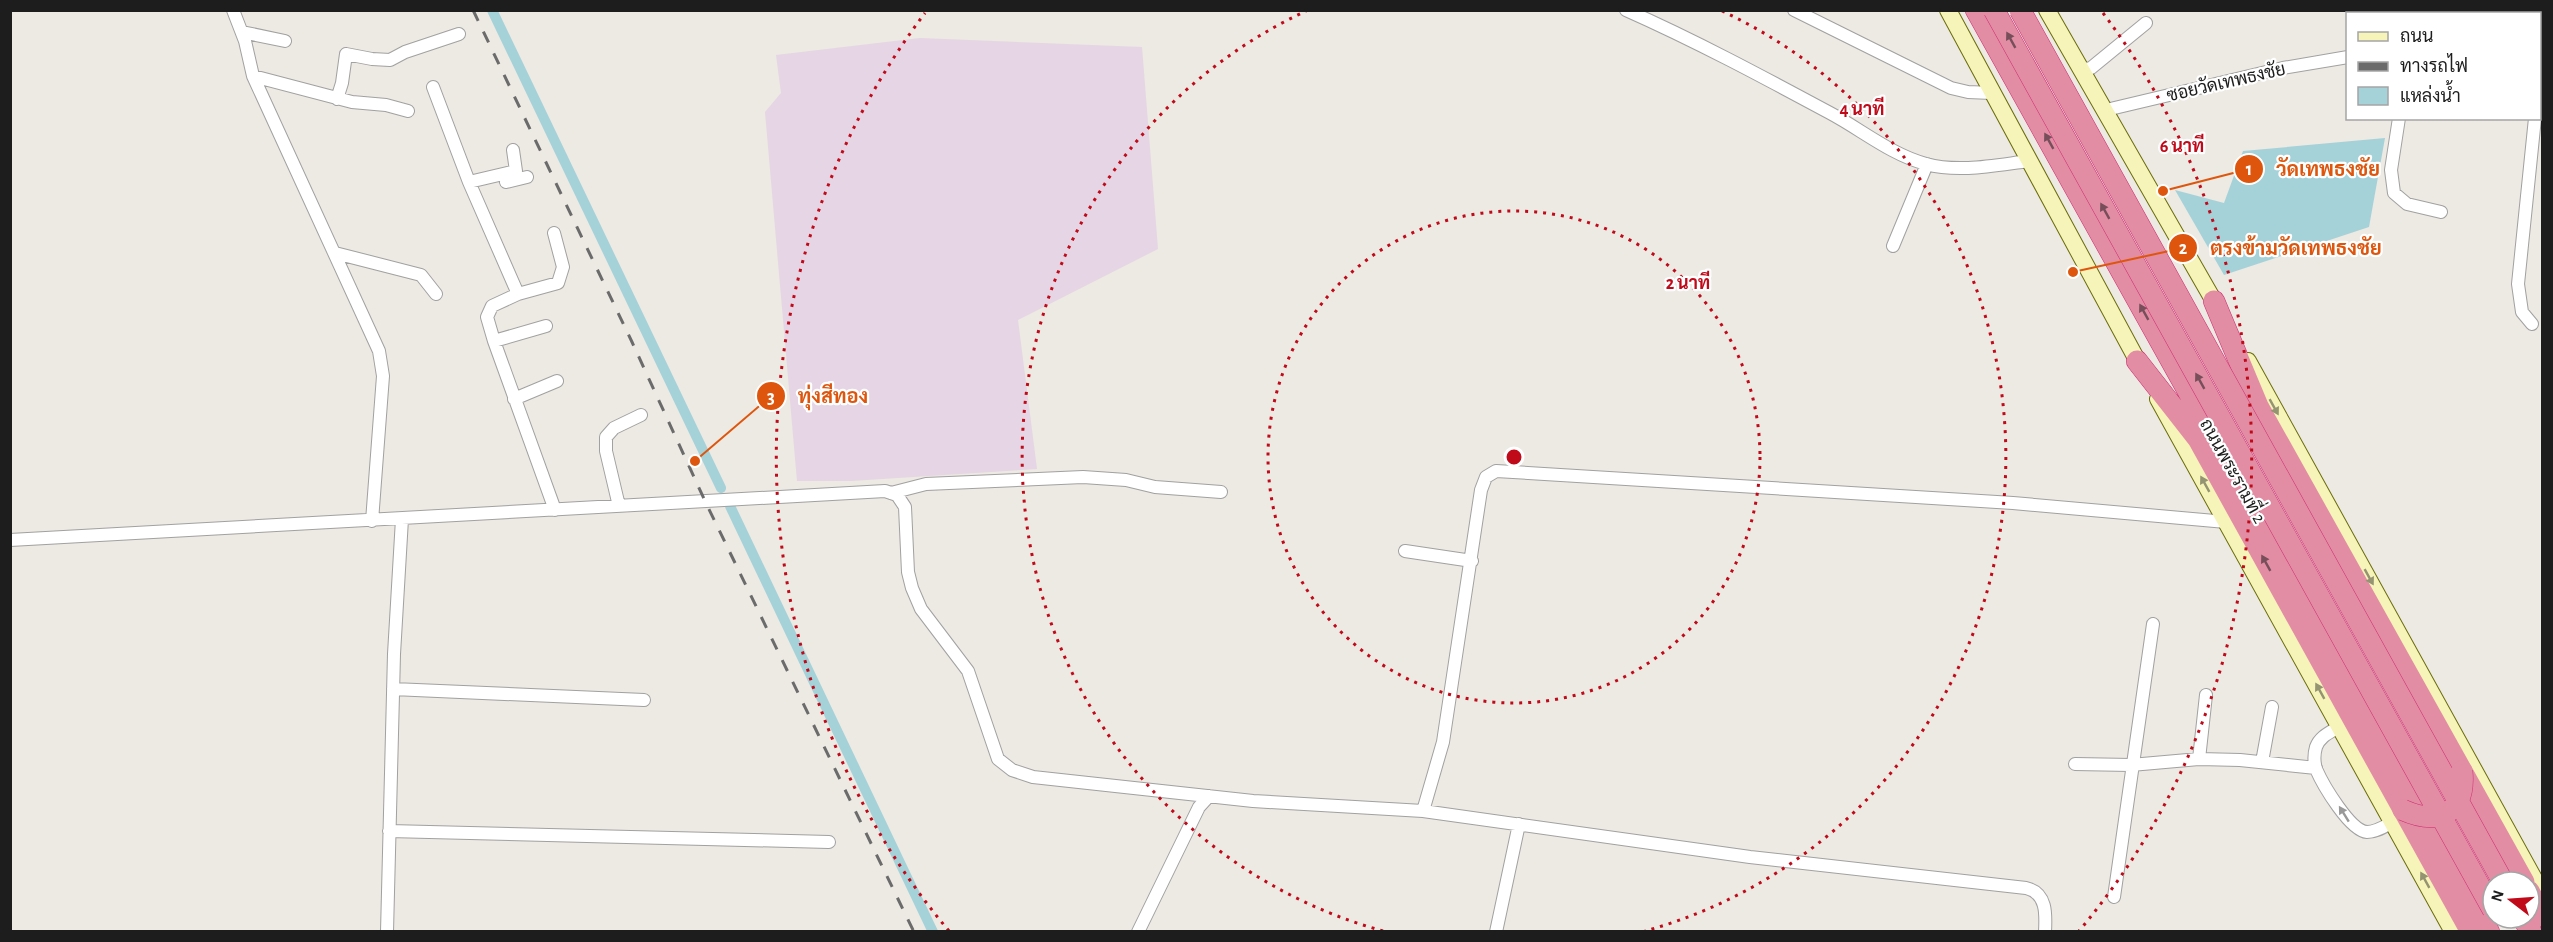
<svg xmlns="http://www.w3.org/2000/svg" width="2553" height="942" font-family="'Alegreya Sans',Sarabun,sans-serif">
<style>
.industrial{fill:#e6d5e4}
.water{fill:#a5d2d9}
.lines{fill:none;stroke-linecap:round;stroke-linejoin:round}
.canal{stroke:#a5d2d9;stroke-width:10}
.street-casing{stroke:#a1a1a1;stroke-width:14}
.secondary-casing{stroke:#6b6d0a;stroke-width:18}
.highway-casing{stroke:#cf2c72;stroke-width:22}
.street{stroke:#fff;stroke-width:12}
.secondary{stroke:#f6f4b8;stroke-width:16}
.highway{stroke:#e28da4;stroke-width:21}
.rail{stroke:#6b6b6b;stroke-width:3;stroke-dasharray:12 12;stroke-linecap:butt}
.highway-bridge-casing{stroke:#cf2c72;stroke-width:22;stroke-linecap:butt}
.highway-bridge{stroke:#e28da4;stroke-width:21}
.oneway{fill:#764f5a}
.oneway2{fill:#949372}
.oneway3{fill:#999}
.ring{fill:none;stroke:#c00919;stroke-width:3;stroke-dasharray:3 6}
.labels{text-anchor:middle;stroke-width:4.5;stroke-linejoin:round;paint-order:stroke}
.street-label{font-size:18px;fill:#1d1d1d;stroke:#fff}
.centre{fill:#c00919;stroke:#fff;stroke-width:3}
.ring-label{font-size:18px;text-anchor:middle;font-weight:bold;fill:#c00919;stroke:#fff;stroke-width:4.5;stroke-linejoin:round;paint-order:stroke}
.leader{fill:none;stroke:#de560d;stroke-width:2}
.callout-dot{fill:#de560d;stroke:#fff;stroke-width:2}
.mark-label{font-size:18px;text-anchor:middle;font-weight:bold;fill:#fff}
.callout-label{font-size:20px;text-anchor:middle;font-weight:bold;fill:#de560d;stroke:#fff;stroke-width:4.5;stroke-linejoin:round;paint-order:stroke}
</style>
<rect width="100%" height="100%" fill="#ede9e3"/>
<path class="industrial" d="M 920,38 L 1142,47 L 1158,249 L 1018,320 L 1037,469 L 851,481 L 797,481 L 765,112 L 781,93 L 776,55 Z"/>
<path class="water" d="M 2385,138 L 2369,227 L 2224,275 L 2175,190 L 2224,203 L 2243,151 Z"/>
<g class="lines">
<path class="canal" d="M 492,10 L 721,488
M 730,506 L 933,932"/>
<g class="street-casing">
<path id="street" d="M 233,10 L 245,41 L 253,76 L 379,351 L 383,376 L 372,521
M 1626,10 C 1696,41 1763,77 1830,113 C 1862,130 1890,154 1926,164 C 1959,173 1996,165 2029,161
M 1794,10 L 1951,88 L 1968,92 L 1992,93
M 242,32 L 285,41
M 2080,70 L 2091,68 L 2146,23
M 253,76 L 352,102 L 386,105 L 408,111
M 2540,86 L 2542,87
M 433,87 L 469,182 L 518,294 L 492,306 L 487,317 L 494,341 L 555,510
M 337,99 L 342,83 L 346,54 L 372,59 L 390,60 L 405,52 L 459,34
M 2106,110 L 2283,68 L 2348,57
M 2399,118 L 2391,170 L 2394,193 L 2407,204 L 2441,212
M 469,182 L 516,171 L 513,150
M 506,182 L 527,177
M 1893,246 L 1927,164
M 335,253 L 421,275 L 436,294
M 518,294 L 558,283 L 563,267 L 554,233
M 2532,324 L 2522,312 L 2518,284 L 2535,118
M 494,341 L 546,326
M 514,399 L 557,381
M 891,493 L 926,484 L 1083,477 L 1126,480 L 1155,487 L 1221,492
M 619,506 L 606,451 L 606,437 L 614,428 L 641,415
M 10,540 L 885,491 L 897,495 L 905,507 L 908,572 L 912,588 L 921,609 L 968,671 L 998,759 L 1012,770 L 1033,777 L 1253,801 L 1423,811 L 1750,857 L 2026,888 C 2047,893 2046,914 2045,932
M 1405,551 L 1472,561
M 393,689 L 644,700
M 2340,726 C 2331,732 2320,736 2316,747 C 2314,754 2314,762 2316,769 C 2323,785 2350,831 2367,832 C 2377,832 2385,826 2393,822
M 2199,759 L 2206,695
M 2262,762 L 2272,707
M 2075,764 L 2131,765 L 2199,759 L 2240,760 L 2316,768
M 1423,811 L 1443,742 L 1481,490 L 1486,477 L 1496,471 L 2013,503 L 2226,522
M 389,831 L 829,842
M 2114,897 L 2153,624
M 387,932 L 394,654 L 402,519
M 1138,932 L 1199,807 L 1209,796
M 1496,932 L 1519,824"/>
</g>
<g class="secondary-casing">
<path id="secondary" d="M 1948,10 L 2143,371
M 2047,10 L 2219,310
M 2248,361 L 2542,893
M 2158,399 L 2453,932"/>
</g>
<g class="highway-casing">
<path id="highway" d="M 1976,10 L 2489,932
M 2214,301 L 2258,406 L 2524,882
M 2137,361 L 2198,439 L 2471,932
M 2529,891 L 2542,916
M 2523,918 L 2531,932"/>
</g>
<use href="#street" class="street"/>
<use href="#secondary" class="secondary"/>
<use href="#highway" class="highway"/>
<path class="rail" d="M 473,10 L 632,342 L 705,501 L 914,932"/>
<g class="highway-bridge-casing">
<path id="highway-bridge" d="M 1994,10 L 2493,910
M 2020,10 L 2503,882
M 2403,810 C 2439,826 2466,813 2462,771"/>
</g>
<use href="#highway-bridge" class="highway-bridge"/>
</g>
<defs><path id="oneway-solid" d="M-6-.8H1V-3.2L6.5 0L1 3.2V.8H-6Z" transform="scale(1.5)"/></defs>
<g class="oneway">
<use href="#oneway-solid" transform="translate(2011 40) rotate(-119)"/>
<use href="#oneway-solid" transform="translate(2049 141) rotate(-119)"/>
<use href="#oneway-solid" transform="translate(2105 211) rotate(-119)"/>
<use href="#oneway-solid" transform="translate(2144 312) rotate(-119)"/>
<use href="#oneway-solid" transform="translate(2200 381) rotate(-119)"/>
<use href="#oneway-solid" transform="translate(2266 563) rotate(-119)"/>
</g>
<g class="oneway2">
<use href="#oneway-solid" transform="translate(2274 407) rotate(61)"/>
<use href="#oneway-solid" transform="translate(2205 484) rotate(-119)"/>
<use href="#oneway-solid" transform="translate(2369 577) rotate(61)"/>
<use href="#oneway-solid" transform="translate(2320 691) rotate(-119)"/>
<use href="#oneway-solid" transform="translate(2425 880) rotate(-119)"/>
</g>
<use class="oneway3" href="#oneway-solid" transform="translate(2344 814) rotate(-122)"/>
<g class="ring">
<circle cx="1514" cy="457" r="246"/>
<path d="M1383 931A492 492 0 0 1 1306 11M1722 11A492 492 0 0 1 1645 931"/>
<path d="M949 931A737 737 0 0 1 925 13M2103 13A737 737 0 0 1 2079 931"/>
</g>
<g class="labels">
<g class="street-label">
<text transform="translate(2226 82) rotate(-13)" y="6">ซอยวัดเทพธงชัย</text>
<text transform="translate(2233 471) rotate(61)" y="6">ถนนพระรามที่ 2</text>
</g>
</g>
<circle cx="1514" cy="457" r="9" class="centre"/>
<g class="ring-label">
<text x="1862" y="115">4 นาที</text>
<text x="2182" y="152">6 นาที</text>
<text x="1688" y="289">2 นาที</text>
</g>
<path class="leader" d="M2163 191L2249 169M2073 272L2183 248M695 461L771 396"/>
<g class="callout-dot">
<circle cx="2163" cy="191" r="6"/>
<circle cx="2073" cy="272" r="6"/>
<circle cx="695" cy="461" r="6"/>
<circle cx="2249" cy="169" r="15"/>
<circle cx="2183" cy="248" r="15"/>
<circle cx="771" cy="396" r="15"/>
</g>
<g class="mark-label">
<text x="2249" y="175">1</text>
<text x="2183" y="254">2</text>
<text x="771" y="403">3</text>
</g>
<g class="callout-label">
<text x="2328" y="176">วัดเทพธงชัย</text>
<text x="2296" y="255">ตรงข้ามวัดเทพธงชัย</text>
<text x="833" y="403">ทุ่งสีทอง</text>
</g>
<rect width="2553" height="942" fill="none" stroke="#1d1d1d" stroke-width="24"/>
<rect x="2346" y="12" width="195" height="108" fill="#ffffff" stroke="#a5a5a5" stroke-width="1.5"/>
<rect x="2358" y="32" width="30" height="9" fill="#f6f4b8" stroke="#a5a5a5" stroke-width="1.5"/>
<text x="2400" y="42" font-size="18" fill="#1d1d1d">ถนน</text>
<rect x="2358" y="62" width="30" height="9" fill="#6b6b6b" stroke="#a5a5a5" stroke-width="1.5"/>
<text x="2400" y="72" font-size="18" fill="#1d1d1d">ทางรถไฟ</text>
<rect x="2358" y="87" width="30" height="18" fill="#a5d2d9" stroke="#a5a5a5" stroke-width="1.5"/>
<text x="2400" y="102" font-size="18" fill="#1d1d1d">แหล่งน้ำ</text>
<g transform="translate(2511 900) rotate(287)"><circle r="28" fill="#ffffff" stroke="#a5a5a5" stroke-width="1.5"/>
<path d="M0-4.5L10 22L0 15L-10 22Z" fill="#c00919"/>
<text y="-9" font-size="16" font-weight="bold" text-anchor="middle" fill="#1d1d1d">N</text>
</g>
</svg>
